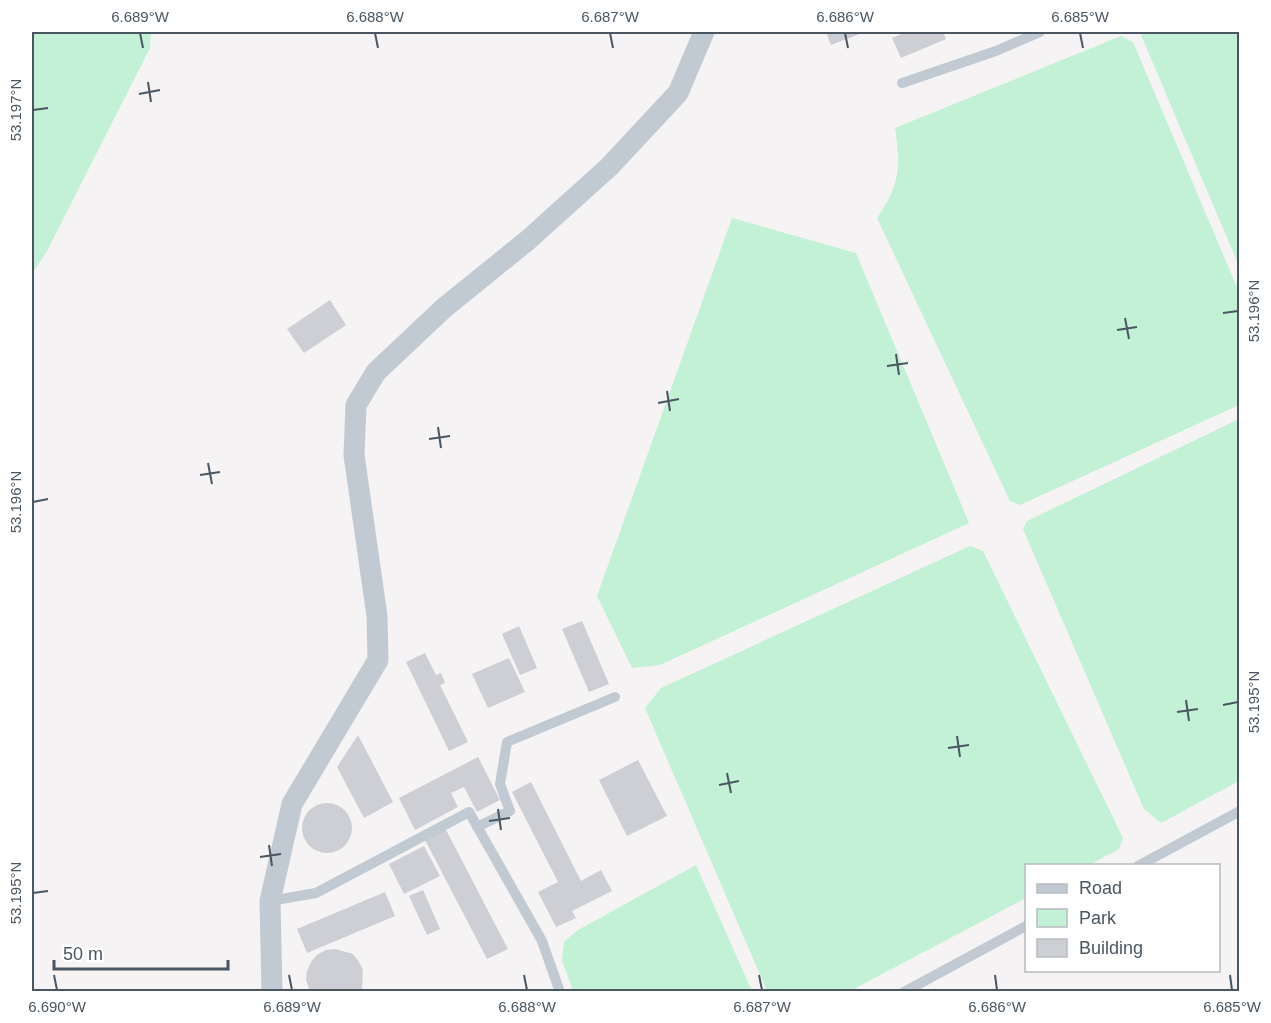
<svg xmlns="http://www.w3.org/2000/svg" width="1271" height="1023" font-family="Helvetica,sans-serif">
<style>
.green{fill:#c3f1d5}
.building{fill:#cdcfd5}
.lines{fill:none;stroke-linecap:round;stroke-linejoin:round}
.lane{stroke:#c1cad2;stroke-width:10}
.street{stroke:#c1cad2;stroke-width:21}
.ticks{fill:none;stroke:#4a5661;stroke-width:2}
.neatline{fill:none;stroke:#4a5661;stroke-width:2}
.ticks-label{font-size:15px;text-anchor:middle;fill:#4a5661}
</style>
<rect width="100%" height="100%" fill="#f5f3f3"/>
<path class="green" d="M 32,32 L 151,32 L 150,48 L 46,253 L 32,273 Z
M 1143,32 L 1239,32 L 1239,266 L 1141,35 Z
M 1121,36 L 1133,42 L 1239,292 L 1239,405 L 1020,505 L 1010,501 L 877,218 C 900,185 901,167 895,128 Z
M 732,218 L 856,253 L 969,523 L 660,665 L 632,668 L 597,596 Z
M 1239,419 L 1239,781 L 1161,823 L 1144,809 L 1023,529 L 1027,521 Z
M 970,546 L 983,551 L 1123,838 L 1119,849 L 1089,865 L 1026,866 L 1026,898 L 850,991 L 767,991 L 645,708 L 661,688 Z
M 696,865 L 752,991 L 573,991 L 562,960 L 564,942 L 578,930 Z"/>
<path class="building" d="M 826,32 L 865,32 L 831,45 Z
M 907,32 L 943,32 L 946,39 L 901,58 L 892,38 Z
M 330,300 L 346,325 L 304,353 L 287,329 Z
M 582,621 L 609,684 L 589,692 L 562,629 Z
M 519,626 L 537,668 L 520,675 L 502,634 Z
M 425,653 L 436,675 L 441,673 L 445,683 L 440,685 L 468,742 L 449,751 L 406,662 Z
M 509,658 L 525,692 L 488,708 L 472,674 Z
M 358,735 L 393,802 L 364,818 L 337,767 Z
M 478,757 L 500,800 L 477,812 L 464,787 L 451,793 L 458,807 L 415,830 L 399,798 Z
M 638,760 L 667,816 L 627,836 L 599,780 Z
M 531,782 L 581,881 L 601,870 L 612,891 L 572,911 L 576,918 L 556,927 L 538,892 L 558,882 L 512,792 Z
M302 828a25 25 0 1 1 50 0a25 25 0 1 1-50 0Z
M 445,828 L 508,949 L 487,959 L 424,838 Z
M 424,846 L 440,876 L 404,894 L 389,864 Z
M 423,890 L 440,929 L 427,935 L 409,896 Z
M 385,892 L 395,916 L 307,953 L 297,929 Z
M 335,949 L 353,954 L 359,962 L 363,970 L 362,989 L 360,992 L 310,992 L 306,980 L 307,971 L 311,962 L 317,955 L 326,950 Z"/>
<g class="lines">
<path class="lane" d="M 902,83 L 996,51 L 1040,32
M 477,827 L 510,811 L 500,784 L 507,742 L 615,697
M 1138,866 L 1240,811
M 270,901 L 316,893 L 469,812 L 542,941 L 560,992
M 904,992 L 1026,926"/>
<path class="street" d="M 272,992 L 270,901 L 292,804 L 378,660 L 377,616 L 354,455 L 356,405 L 376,372 L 444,308 L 528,240 L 609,167 L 678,93 L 704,32"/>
</g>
<path class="ticks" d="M 140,33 L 143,48M 375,33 L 378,48M 610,33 L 613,48M 845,33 L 848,48M 1080,33 L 1083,48M 148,82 L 151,102M 139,94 L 160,90M 33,110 L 48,108M 1223,313 L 1238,311M 1125,318 L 1129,339M 1117,330 L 1137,327M 896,354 L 899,375M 887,366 L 908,363M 667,391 L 670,411M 658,403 L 679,399M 438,427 L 441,448M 429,439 L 450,436M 208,463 L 212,484M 200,475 L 220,472M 33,502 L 48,499M 1186,700 L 1189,721M 1223,705 L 1238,702M 1177,712 L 1198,709M 957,736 L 960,757M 948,748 L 969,745M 727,773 L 731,793M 719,785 L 739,781M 498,809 L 501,830M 489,821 L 510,818M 269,845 L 272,866M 260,857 L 281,854M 33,893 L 48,891M 54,975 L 57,990M 289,975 L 292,990M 524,975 L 527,990M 759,975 L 762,990M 995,975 L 997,990M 1230,975 L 1232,990"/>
<rect width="1271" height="1023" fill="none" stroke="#ffffff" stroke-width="66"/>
<rect x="1025" y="864" width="195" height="108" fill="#ffffff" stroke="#b7bbc0" stroke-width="1.5"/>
<rect x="1037" y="884" width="30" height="9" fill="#c1cad2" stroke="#b7bbc0" stroke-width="1.5"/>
<text x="1079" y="894" font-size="18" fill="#4a5661">Road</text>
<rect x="1037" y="909" width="30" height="18" fill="#c3f1d5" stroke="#b7bbc0" stroke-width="1.5"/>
<text x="1079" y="924" font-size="18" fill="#4a5661">Park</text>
<rect x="1037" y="939" width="30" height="18" fill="#cdcfd5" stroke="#b7bbc0" stroke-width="1.5"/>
<text x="1079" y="954" font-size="18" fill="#4a5661">Building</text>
<path d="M54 960v9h174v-9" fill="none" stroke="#4a5661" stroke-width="3"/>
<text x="63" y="960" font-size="18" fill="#4a5661" stroke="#ffffff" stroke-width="4.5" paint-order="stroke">50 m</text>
<rect x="33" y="33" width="1205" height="957" class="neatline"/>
<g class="ticks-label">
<text x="140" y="22">6.689°W</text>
<text x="375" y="22">6.688°W</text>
<text x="610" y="22">6.687°W</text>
<text x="845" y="22">6.686°W</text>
<text x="1080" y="22">6.685°W</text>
<text transform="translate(16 110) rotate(-90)" y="5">53.197°N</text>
<text transform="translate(1254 311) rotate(-90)" y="5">53.196°N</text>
<text transform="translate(16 502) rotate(-90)" y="5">53.196°N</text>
<text transform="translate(1254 702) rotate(-90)" y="5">53.195°N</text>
<text transform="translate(16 893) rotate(-90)" y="5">53.195°N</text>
<text x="57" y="1012">6.690°W</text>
<text x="292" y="1012">6.689°W</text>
<text x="527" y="1012">6.688°W</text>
<text x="762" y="1012">6.687°W</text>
<text x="997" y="1012">6.686°W</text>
<text x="1232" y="1012">6.685°W</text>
</g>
</svg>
